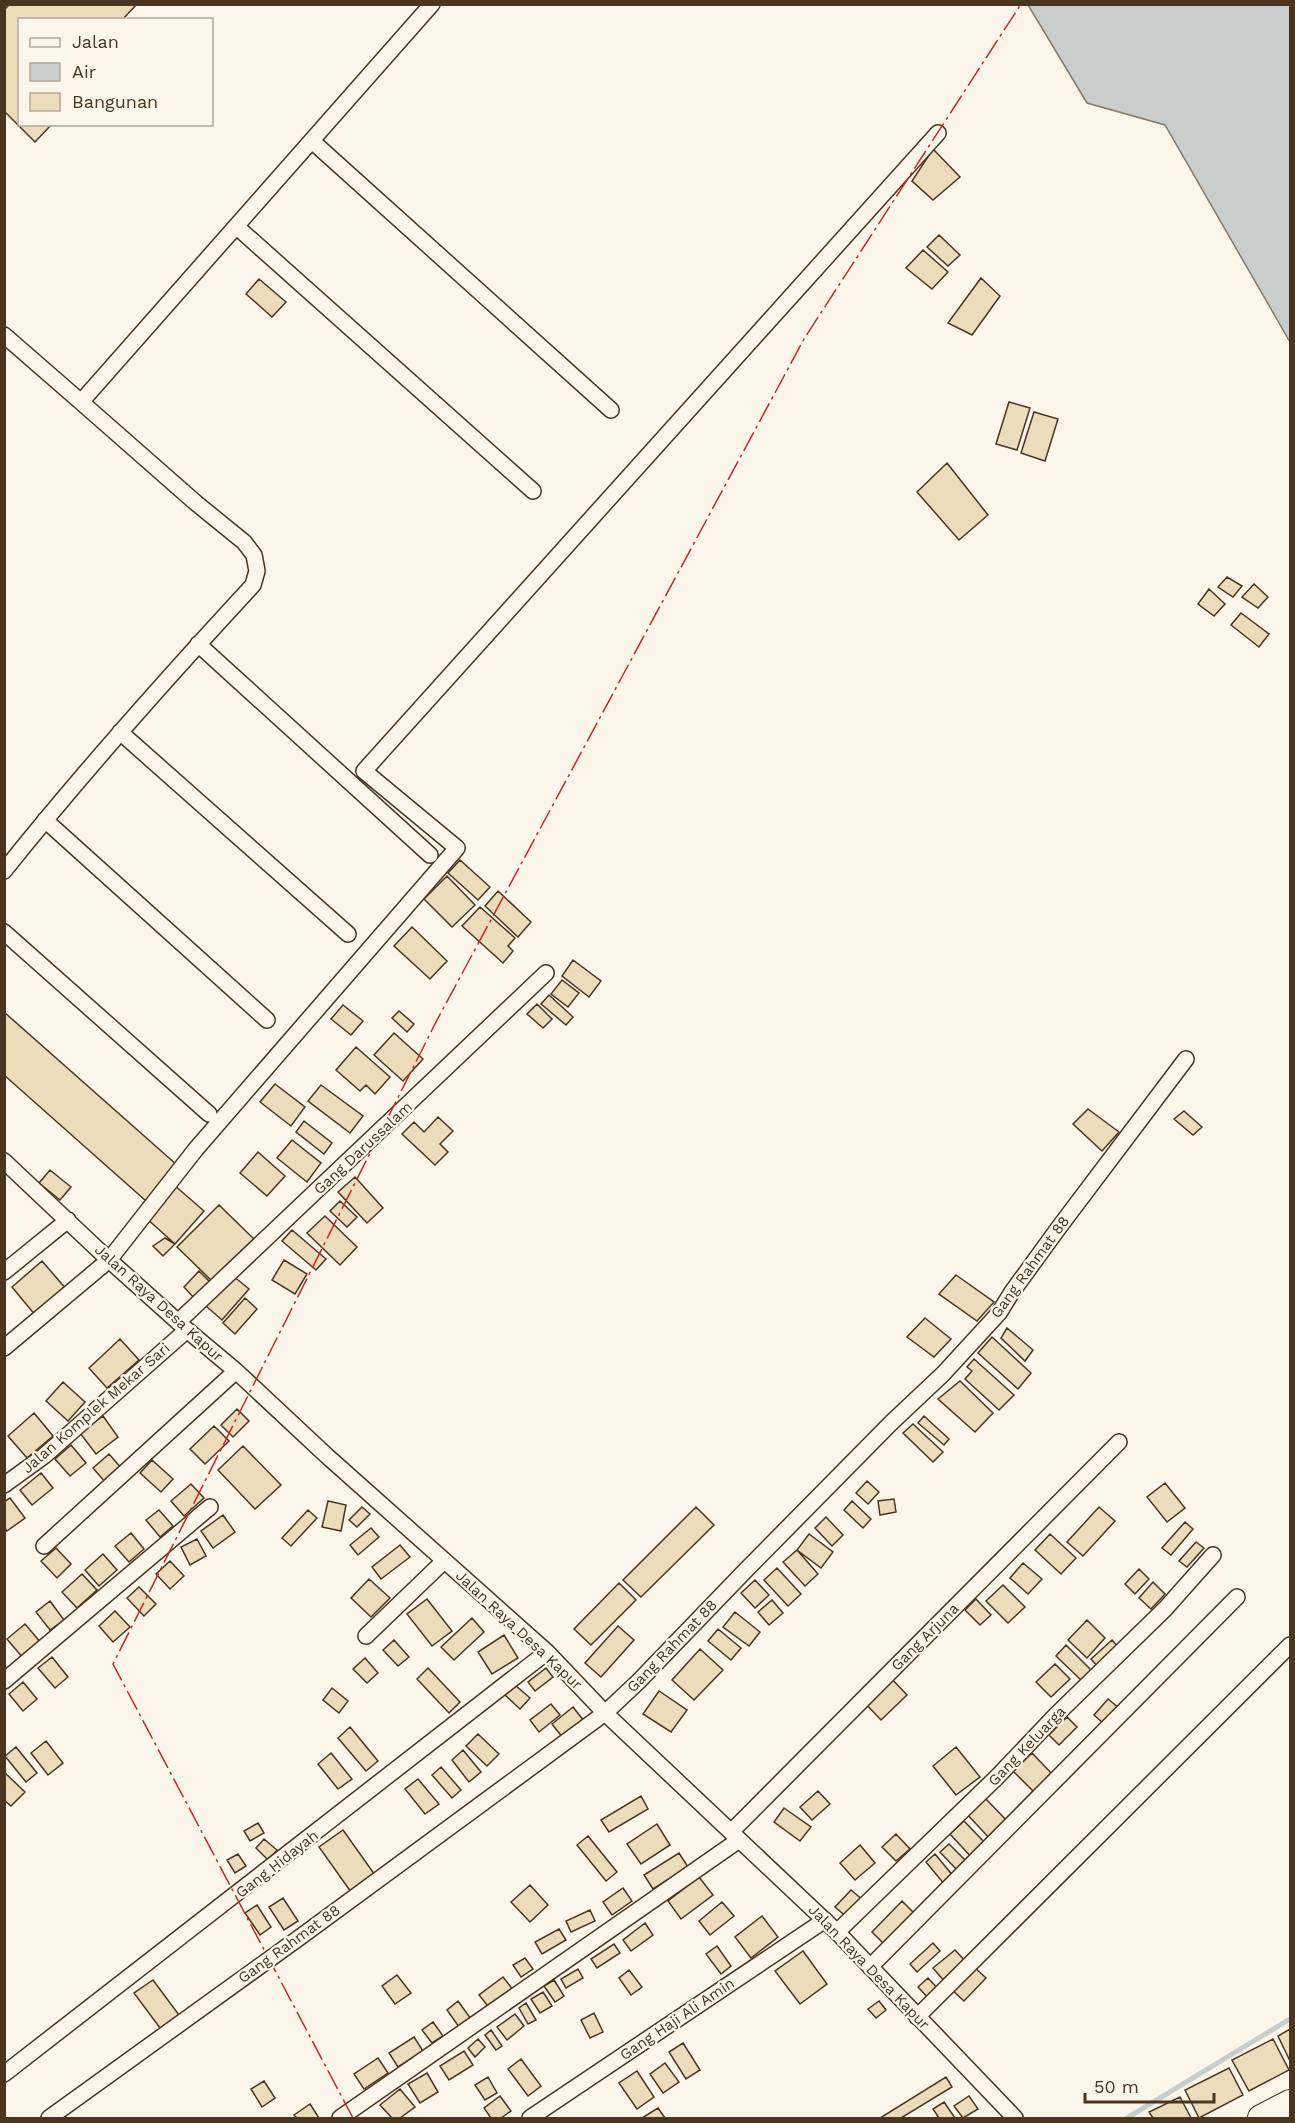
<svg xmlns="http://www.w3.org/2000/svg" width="1295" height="2123" font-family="'Work Sans',sans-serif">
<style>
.water{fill:#c9cecd;stroke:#887966;stroke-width:1.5}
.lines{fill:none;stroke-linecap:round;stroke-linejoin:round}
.stream{stroke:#c9cecd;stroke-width:5}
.building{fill:#ecdcbc;stroke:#4a3520;stroke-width:1.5}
.minor-casing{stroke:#4a3520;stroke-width:18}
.trunk-casing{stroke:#4a3520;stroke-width:28}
.minor{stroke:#fbf6e9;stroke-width:15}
.trunk{stroke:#fbf6e9;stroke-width:26}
.power{stroke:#c62828;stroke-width:1.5;stroke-dasharray:21 4.5 3 4.5;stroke-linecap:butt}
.labels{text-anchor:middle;stroke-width:4.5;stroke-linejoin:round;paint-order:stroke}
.street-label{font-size:15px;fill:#4a3520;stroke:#fbf6e9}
</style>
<rect width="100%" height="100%" fill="#fbf6e9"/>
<path class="water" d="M 1028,5 L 1290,5 L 1290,342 L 1165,125 L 1087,103 Z"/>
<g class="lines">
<path class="stream" d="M 1127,2118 L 1290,2019"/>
</g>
<path class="building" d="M 10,4 L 137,4 L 122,20 L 20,20 L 20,124 L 52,124 L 35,142 L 4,111 L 4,10 Z
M 933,149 L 960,177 L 933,200 L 912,181 Z
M 939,235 L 960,255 L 948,266 L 927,247 Z
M 923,250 L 948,272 L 932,289 L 906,268 Z
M 981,278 L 1000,296 L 972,335 L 948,323 Z
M 259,279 L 286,302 L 272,317 L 246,294 Z
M 1009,402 L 1030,408 L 1017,450 L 996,444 Z
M 1034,412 L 1058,419 L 1045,461 L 1021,453 Z
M 947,463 L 988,515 L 959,540 L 917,492 Z
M 1227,577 L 1242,586 L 1233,597 L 1218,587 Z
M 1254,584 L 1268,597 L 1258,608 L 1242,597 Z
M 1209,589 L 1225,604 L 1214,616 L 1198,604 Z
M 1241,613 L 1269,634 L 1259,647 L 1231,625 Z
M 460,860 L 490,887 L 478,900 L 448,873 Z
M 447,876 L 475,905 L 452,927 L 424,899 Z
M 498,891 L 531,922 L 518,937 L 485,906 Z
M 480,907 L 515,938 L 508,946 L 513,951 L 503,963 L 462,926 Z
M 412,927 L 447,961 L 430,979 L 394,946 Z
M 573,960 L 601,981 L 589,997 L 562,976 Z
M 562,980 L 579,993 L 568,1007 L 551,994 Z
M 549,995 L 573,1017 L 566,1025 L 541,1004 Z
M 537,1004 L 552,1019 L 543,1028 L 527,1014 Z
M 343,1005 L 363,1021 L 351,1035 L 331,1019 Z
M 399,1011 L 414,1024 L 407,1032 L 392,1018 Z
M 4,1012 L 177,1165 L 146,1201 L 4,1075 Z
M 394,1033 L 423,1059 L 403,1081 L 374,1055 Z
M 356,1047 L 390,1077 L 375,1094 L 366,1085 L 360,1091 L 336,1070 Z
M 275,1084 L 305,1107 L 291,1126 L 260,1102 Z
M 321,1085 L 363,1116 L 350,1133 L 308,1101 Z
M 1088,1109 L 1119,1132 L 1102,1151 L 1073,1124 Z
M 1184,1111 L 1202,1127 L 1193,1135 L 1174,1119 Z
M 438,1117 L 453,1131 L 440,1144 L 448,1152 L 435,1165 L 402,1134 L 414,1122 L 424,1132 Z
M 304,1121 L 332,1143 L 324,1154 L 296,1132 Z
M 292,1140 L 321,1163 L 307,1182 L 277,1158 Z
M 258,1152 L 285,1176 L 267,1196 L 240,1173 Z
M 50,1170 L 71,1187 L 60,1200 L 39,1183 Z
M 355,1177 L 383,1208 L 367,1223 L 338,1192 Z
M 174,1185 L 204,1211 L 175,1244 L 145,1217 Z
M 340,1201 L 357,1217 L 347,1227 L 330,1211 Z
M 219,1205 L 255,1240 L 213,1282 L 177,1247 Z
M 325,1216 L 357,1247 L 340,1265 L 307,1233 Z
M 292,1230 L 326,1259 L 316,1270 L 282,1241 Z
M 165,1238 L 175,1244 L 163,1256 L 153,1246 Z
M 284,1260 L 307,1274 L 295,1294 L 272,1280 Z
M 42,1261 L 67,1290 L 36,1316 L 12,1287 Z
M 199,1271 L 210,1282 L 194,1298 L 184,1287 Z
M 232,1275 L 249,1289 L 222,1320 L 206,1306 Z
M 956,1275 L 994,1302 L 977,1321 L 939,1294 Z
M 245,1298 L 257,1309 L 235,1334 L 223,1323 Z
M 925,1318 L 951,1339 L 934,1357 L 907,1337 Z
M 1007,1328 L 1033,1350 L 1025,1361 L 1001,1338 Z
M 992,1337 L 1031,1373 L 1018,1389 L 978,1353 Z
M 120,1339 L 139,1360 L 107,1388 L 89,1368 Z
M 974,1359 L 1014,1395 L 999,1410 L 965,1379 L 972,1371 L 967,1367 Z
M 960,1381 L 993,1413 L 975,1432 L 938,1399 Z
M 63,1382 L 85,1402 L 68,1421 L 46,1401 Z
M 237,1409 L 249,1421 L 233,1437 L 221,1425 Z
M 34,1413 L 53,1436 L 27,1458 L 8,1436 Z
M 103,1416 L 118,1437 L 96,1454 L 80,1433 Z
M 924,1416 L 949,1439 L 944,1445 L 918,1423 Z
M 913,1424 L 943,1452 L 933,1462 L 903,1433 Z
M 214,1426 L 229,1441 L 205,1464 L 190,1449 Z
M 71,1445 L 86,1463 L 70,1476 L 55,1459 Z
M 243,1446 L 281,1485 L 255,1509 L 218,1470 Z
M 109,1454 L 122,1469 L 106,1483 L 93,1468 Z
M 152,1460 L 173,1479 L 161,1492 L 140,1473 Z
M 41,1473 L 53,1488 L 32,1505 L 20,1490 Z
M 867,1481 L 879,1492 L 868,1504 L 856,1493 Z
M 1165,1483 L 1185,1508 L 1167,1522 L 1147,1497 Z
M 191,1484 L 204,1498 L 184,1516 L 171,1501 Z
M 10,1498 L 25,1518 L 7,1531 L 4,1527 L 4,1502 Z
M 894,1499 L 896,1512 L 880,1515 L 878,1501 Z
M 328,1501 L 346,1505 L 341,1531 L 322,1527 Z
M 852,1501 L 871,1519 L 863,1528 L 844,1510 Z
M 362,1507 L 370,1514 L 357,1527 L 349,1520 Z
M 696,1507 L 714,1525 L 641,1597 L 623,1580 Z
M 1099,1507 L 1115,1521 L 1083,1556 L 1067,1542 Z
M 159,1510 L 173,1526 L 160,1537 L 146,1520 Z
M 308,1510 L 317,1518 L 291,1546 L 282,1538 Z
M 223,1515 L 235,1532 L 213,1548 L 201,1531 Z
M 826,1517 L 843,1535 L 832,1546 L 815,1528 Z
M 1185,1522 L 1193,1529 L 1171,1555 L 1162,1548 Z
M 371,1528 L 379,1537 L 358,1555 L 350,1545 Z
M 131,1533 L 144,1549 L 129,1562 L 115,1546 Z
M 809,1534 L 833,1552 L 821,1568 L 797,1550 Z
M 1050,1534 L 1076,1558 L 1061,1574 L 1035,1550 Z
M 197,1539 L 206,1556 L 190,1565 L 181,1547 Z
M 1196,1542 L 1204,1548 L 1187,1567 L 1179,1561 Z
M 400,1545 L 410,1557 L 381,1579 L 372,1567 Z
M 56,1548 L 71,1564 L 57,1578 L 41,1561 Z
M 797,1550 L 818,1574 L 805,1586 L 783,1562 Z
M 103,1554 L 117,1570 L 99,1586 L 85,1570 Z
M 170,1561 L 184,1576 L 170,1589 L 156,1574 Z
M 1023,1563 L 1042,1579 L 1028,1594 L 1010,1578 Z
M 777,1568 L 801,1594 L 788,1606 L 764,1580 Z
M 1139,1569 L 1149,1579 L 1135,1594 L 1125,1584 Z
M 82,1574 L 97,1590 L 77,1608 L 62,1592 Z
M 369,1579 L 390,1598 L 371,1617 L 351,1598 Z
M 755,1580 L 769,1595 L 755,1608 L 741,1593 Z
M 1153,1582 L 1165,1594 L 1151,1609 L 1139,1598 Z
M 619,1583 L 636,1600 L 591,1645 L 574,1629 Z
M 1003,1585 L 1025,1607 L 1008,1623 L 986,1601 Z
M 139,1587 L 156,1604 L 144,1616 L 127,1598 Z
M 427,1599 L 452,1631 L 432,1646 L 407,1614 Z
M 976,1599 L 991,1615 L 980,1625 L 965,1610 Z
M 772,1600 L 783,1613 L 769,1625 L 758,1612 Z
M 50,1601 L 64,1620 L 50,1630 L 36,1612 Z
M 115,1611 L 130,1627 L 113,1642 L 99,1626 Z
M 735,1612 L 760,1632 L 749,1646 L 723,1627 Z
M 472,1618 L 484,1632 L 454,1660 L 441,1647 Z
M 1087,1620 L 1105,1638 L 1087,1658 L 1068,1640 Z
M 25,1624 L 41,1643 L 23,1658 L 7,1639 Z
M 618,1626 L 634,1640 L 601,1677 L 585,1663 Z
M 718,1629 L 741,1648 L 731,1660 L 708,1641 Z
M 504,1635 L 518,1658 L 492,1674 L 478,1652 Z
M 394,1640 L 409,1657 L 398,1666 L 383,1650 Z
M 1112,1640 L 1119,1648 L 1098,1667 L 1091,1659 Z
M 1066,1645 L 1092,1671 L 1082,1681 L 1056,1656 Z
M 700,1649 L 723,1670 L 694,1700 L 672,1680 Z
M 52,1657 L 68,1677 L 55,1688 L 38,1668 Z
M 365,1658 L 378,1673 L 367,1683 L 353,1669 Z
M 1055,1664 L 1070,1679 L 1051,1697 L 1036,1682 Z
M 428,1668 L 460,1702 L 449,1713 L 417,1679 Z
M 546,1668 L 553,1677 L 535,1691 L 528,1682 Z
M 890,1677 L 907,1695 L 881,1720 L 864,1702 Z
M 23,1682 L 37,1699 L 23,1711 L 9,1694 Z
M 515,1685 L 530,1698 L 520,1709 L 505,1695 Z
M 332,1688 L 348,1701 L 339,1713 L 323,1700 Z
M 659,1691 L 687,1710 L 671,1732 L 643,1714 Z
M 1108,1699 L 1119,1708 L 1104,1724 L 1094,1715 Z
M 551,1704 L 560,1715 L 539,1732 L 530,1720 Z
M 573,1707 L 584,1721 L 563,1738 L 552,1724 Z
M 1067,1717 L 1077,1727 L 1059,1745 L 1049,1735 Z
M 350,1727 L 378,1761 L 366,1771 L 338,1738 Z
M 478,1734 L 499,1754 L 487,1766 L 466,1746 Z
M 46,1741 L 63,1763 L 48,1775 L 31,1753 Z
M 16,1747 L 37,1773 L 26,1782 L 5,1756 Z
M 956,1747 L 980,1777 L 956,1795 L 933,1766 Z
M 463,1750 L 481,1772 L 469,1782 L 452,1760 Z
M 331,1753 L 352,1779 L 338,1789 L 318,1764 Z
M 1032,1753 L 1054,1776 L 1036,1794 L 1013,1771 Z
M 441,1767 L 461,1790 L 452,1798 L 432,1775 Z
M 4,1772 L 25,1792 L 11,1806 L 4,1800 Z
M 418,1779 L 439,1804 L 425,1814 L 405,1789 Z
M 818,1791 L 830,1804 L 812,1820 L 800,1807 Z
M 641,1796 L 648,1809 L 609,1832 L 601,1820 Z
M 984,1797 L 1010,1824 L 992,1841 L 966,1813 Z
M 784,1808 L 811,1827 L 800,1841 L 774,1822 Z
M 964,1821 L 989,1847 L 974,1860 L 950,1834 Z
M 258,1823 L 264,1833 L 250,1841 L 244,1831 Z
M 657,1824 L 670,1845 L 641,1864 L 627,1844 Z
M 343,1830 L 375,1875 L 351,1892 L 319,1847 Z
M 896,1834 L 910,1849 L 896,1861 L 882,1847 Z
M 588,1836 L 617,1872 L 606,1881 L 577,1845 Z
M 264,1839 L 277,1850 L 268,1860 L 256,1848 Z
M 949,1844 L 966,1861 L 957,1870 L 940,1852 Z
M 860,1845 L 875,1863 L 855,1880 L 840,1863 Z
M 679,1853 L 688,1867 L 653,1889 L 644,1875 Z
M 238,1854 L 246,1866 L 235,1873 L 227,1860 Z
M 935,1854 L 954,1877 L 945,1885 L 926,1862 Z
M 699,1877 L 713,1895 L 681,1919 L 668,1901 Z
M 530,1885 L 548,1905 L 530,1922 L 511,1902 Z
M 623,1888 L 632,1901 L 612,1915 L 603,1902 Z
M 851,1890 L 863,1900 L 848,1918 L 835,1907 Z
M 283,1898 L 298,1921 L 284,1930 L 269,1907 Z
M 902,1901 L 915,1914 L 885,1945 L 872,1932 Z
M 722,1902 L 734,1916 L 710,1935 L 699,1921 Z
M 257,1905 L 271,1927 L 260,1935 L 245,1913 Z
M 590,1910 L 595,1921 L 571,1932 L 566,1921 Z
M 762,1916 L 778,1937 L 751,1958 L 735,1937 Z
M 645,1923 L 653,1935 L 631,1951 L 623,1940 Z
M 559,1929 L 566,1940 L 542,1954 L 535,1942 Z
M 933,1943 L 940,1951 L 917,1972 L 910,1964 Z
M 614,1944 L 620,1953 L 597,1968 L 591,1959 Z
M 717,1946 L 731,1966 L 721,1974 L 706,1954 Z
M 955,1950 L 967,1963 L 945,1982 L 933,1968 Z
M 803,1951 L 827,1984 L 800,2004 L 775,1971 Z
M 525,1958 L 533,1969 L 521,1977 L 513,1965 Z
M 972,1965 L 986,1978 L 964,2001 L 950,1988 Z
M 578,1969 L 583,1978 L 566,1988 L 561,1979 Z
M 629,1970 L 642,1987 L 631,1995 L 619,1978 Z
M 397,1975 L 411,1993 L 395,2004 L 382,1986 Z
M 503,1977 L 514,1991 L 491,2010 L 479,1995 Z
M 928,1978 L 940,1991 L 930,2000 L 918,1987 Z
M 153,1980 L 179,2015 L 160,2028 L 134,1993 Z
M 554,1980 L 564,1996 L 555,2002 L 544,1986 Z
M 543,1992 L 552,2006 L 540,2013 L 531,1999 Z
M 458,2001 L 471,2019 L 459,2027 L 447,2010 Z
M 879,2001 L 886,2010 L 876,2018 L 868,2009 Z
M 526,2003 L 536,2020 L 528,2024 L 519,2008 Z
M 594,2013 L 603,2032 L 590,2038 L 581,2020 Z
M 515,2014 L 524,2026 L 507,2040 L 497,2027 Z
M 433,2022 L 443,2036 L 432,2043 L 422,2030 Z
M 1290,2029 L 1290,2061 L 1278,2036 Z
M 491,2030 L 502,2046 L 496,2050 L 485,2035 Z
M 414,2037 L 423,2051 L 398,2067 L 389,2053 Z
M 478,2039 L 485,2047 L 475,2057 L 468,2048 Z
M 1273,2039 L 1289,2070 L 1249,2091 L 1232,2060 Z
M 683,2043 L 700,2070 L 686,2079 L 669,2052 Z
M 464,2051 L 473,2065 L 449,2080 L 440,2066 Z
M 378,2058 L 388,2073 L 364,2089 L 354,2074 Z
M 521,2059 L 541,2086 L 528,2096 L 508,2069 Z
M 665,2063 L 679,2082 L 663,2093 L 650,2074 Z
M 1229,2068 L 1243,2095 L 1199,2118 L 1185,2090 Z
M 637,2071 L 654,2097 L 637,2109 L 619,2083 Z
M 427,2073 L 438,2092 L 420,2103 L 408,2084 Z
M 488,2077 L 497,2093 L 485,2100 L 475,2085 Z
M 946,2077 L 952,2087 L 901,2118 L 880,2118 Z
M 264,2081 L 275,2098 L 262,2107 L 251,2089 Z
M 400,2089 L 415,2107 L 400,2118 L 392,2118 L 380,2105 Z
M 500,2096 L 511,2111 L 501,2118 L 491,2118 L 484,2108 Z
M 969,2096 L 978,2109 L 963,2118 L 954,2106 Z
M 1180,2097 L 1191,2118 L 1153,2118 L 1149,2112 Z
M 944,2102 L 955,2118 L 939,2118 L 933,2109 Z
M 310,2104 L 319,2118 L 297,2118 L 294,2115 Z
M 658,2108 L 665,2118 L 642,2118 Z"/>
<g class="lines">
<g class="minor-casing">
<path id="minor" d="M 312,141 L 611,410
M 237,227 L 533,491
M 4,335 L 81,402
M 198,644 L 430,855
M 120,732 L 348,934
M 45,820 L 267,1020
M 4,871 C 83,772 167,678 253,585 L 257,571 L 254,555 L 244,542 L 196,503 L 81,402 L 432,4
M 4,932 L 209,1114
M 4,1161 L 109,1260 L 187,1330 L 236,1371 L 327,1456 L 547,1652 L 605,1713 L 837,1932 L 1015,2118
M 4,1272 L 68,1220
M 178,1322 L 546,973
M 4,1348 L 109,1260 L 196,1149 L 457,848 L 364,771 L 938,133
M 4,1485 L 44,1456 L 187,1330
M 44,1546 L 236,1371
M 366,1636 L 444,1561
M 4,1681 L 210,1507
M 731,1832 L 1119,1442
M 837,1932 L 998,1776 L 1056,1715 L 1165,1609 L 1213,1555
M 870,1967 L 1237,1597
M 917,2017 L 1290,1645
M 4,2074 L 547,1652
M 49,2118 L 303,1935 L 605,1713 L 639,1681 L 744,1572 L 891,1423 L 943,1374 L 999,1313 L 1012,1292 L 1060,1226 L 1186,1059
M 340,2118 L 739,1840
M 530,2118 L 825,1920"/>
</g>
<g class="trunk-casing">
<path id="trunk" d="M 1261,2118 L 1290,2103"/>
</g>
<use href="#minor" class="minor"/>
<use href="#trunk" class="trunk"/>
<path class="power" d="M 353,2118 L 113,1664 L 437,1020 L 804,339 L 1021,4"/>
</g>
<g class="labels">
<g class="street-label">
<text transform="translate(363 1148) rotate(-43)" y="5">Gang Darussalam</text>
<text transform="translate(1030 1267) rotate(-54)" y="5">Gang Rahmat 88</text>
<text transform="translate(159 1303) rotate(42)" y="5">Jalan Raya Desa Kapur</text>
<text transform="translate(96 1408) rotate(-41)" y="5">Jalan Komplek Mekar Sari</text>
<text transform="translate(519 1630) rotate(43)" y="5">Jalan Raya Desa Kapur</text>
<text transform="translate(925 1637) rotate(-45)" y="5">Gang Arjuna</text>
<text transform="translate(672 1646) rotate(-46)" y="5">Gang Rahmat 88</text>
<text transform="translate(1027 1746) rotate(-46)" y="5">Gang Keluarga</text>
<text transform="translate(277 1864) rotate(-38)" y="5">Gang Hidayah</text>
<text transform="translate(289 1944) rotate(-36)" y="5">Gang Rahmat 88</text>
<text transform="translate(869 1967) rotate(46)" y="5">Jalan Raya Desa Kapur</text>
<text transform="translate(677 2019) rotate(-34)" y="5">Gang Haji Ali Amin</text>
</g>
</g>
<rect width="1295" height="2123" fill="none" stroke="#4a3520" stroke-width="12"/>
<rect x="18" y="18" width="195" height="108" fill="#fbf6e9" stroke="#b4a999" stroke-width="1.5"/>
<rect x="30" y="38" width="30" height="9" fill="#fbf6e9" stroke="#b4a999" stroke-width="1.5"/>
<text x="72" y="48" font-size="18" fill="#4a3520">Jalan</text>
<rect x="30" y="63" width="30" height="18" fill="#c9cecd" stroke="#b4a999" stroke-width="1.5"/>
<text x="72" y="78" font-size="18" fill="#4a3520">Air</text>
<rect x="30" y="93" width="30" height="18" fill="#ecdcbc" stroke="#b4a999" stroke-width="1.5"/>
<text x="72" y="108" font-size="18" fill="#4a3520">Bangunan</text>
<path d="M1085 2093v9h129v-9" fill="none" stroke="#4a3520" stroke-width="3"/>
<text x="1094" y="2093" font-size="18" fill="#4a3520" stroke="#fbf6e9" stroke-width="4.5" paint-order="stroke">50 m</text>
</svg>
